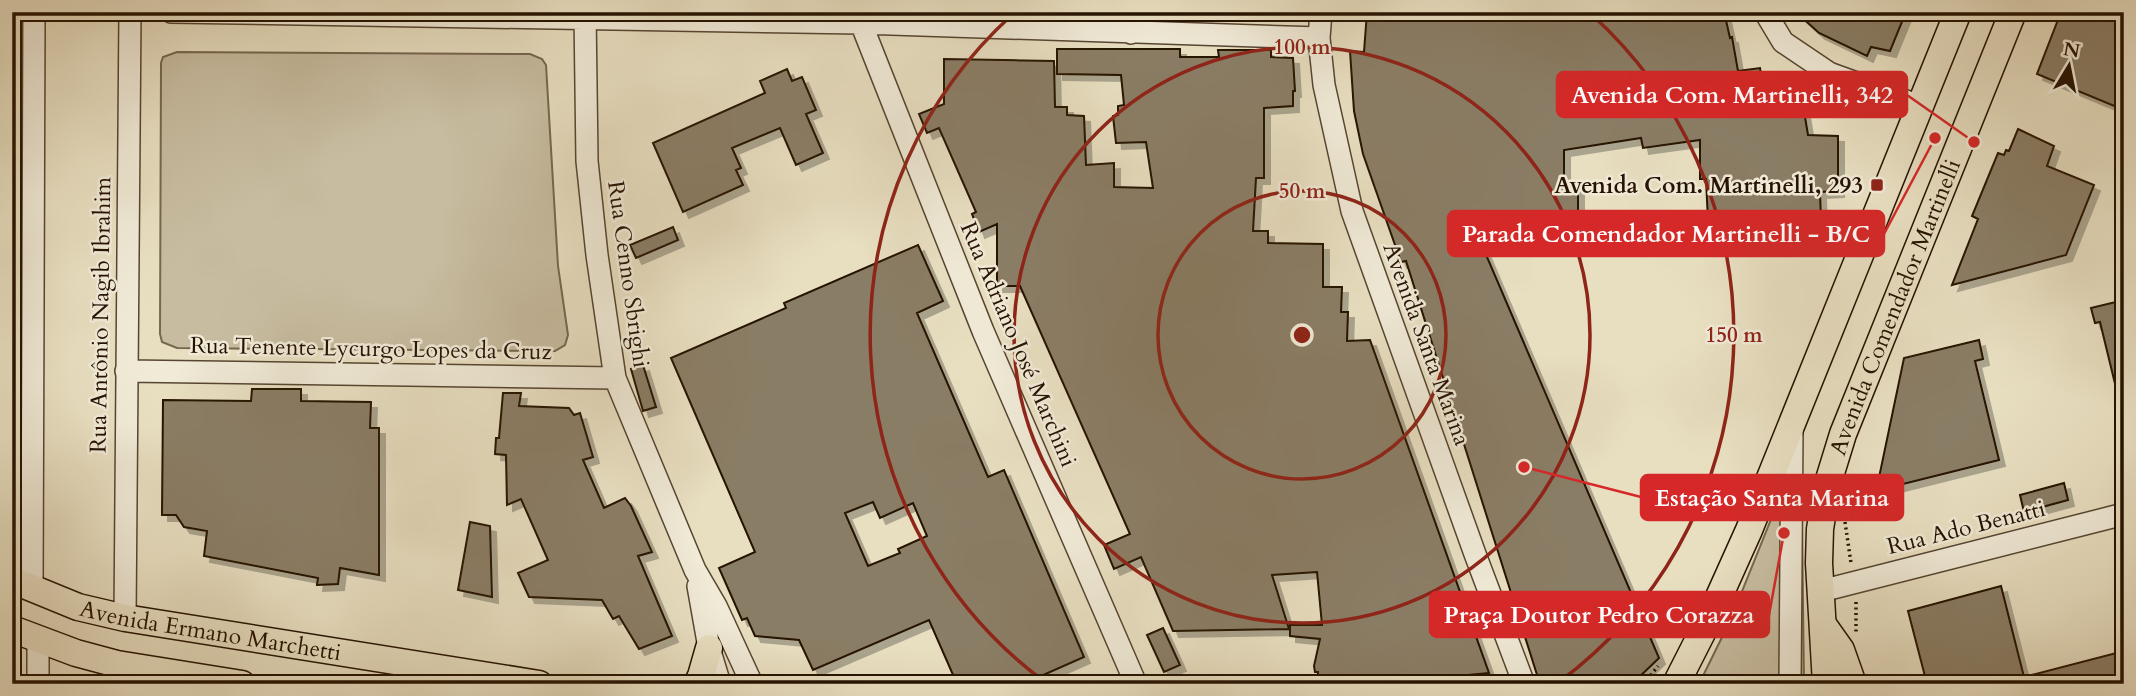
<svg xmlns="http://www.w3.org/2000/svg" width="2136" height="696" font-family="Cardo,serif">
<style>
.green{fill:#c7bca0;stroke:#766750;stroke-width:2}
.building{fill:#8a7d65;stroke:#251201;stroke-width:2;fill-rule:evenodd;filter:url(#shadow)}
.lines{fill:none;stroke-linecap:round;stroke-linejoin:round}
.minor-casing{stroke:#564531;stroke-width:24}
.major-casing{stroke:#251201;stroke-width:29}
.path{stroke:#251201;stroke-width:3.5;stroke-dasharray:2 3.5;stroke-linecap:butt}
.minor{stroke:#f0ead7;stroke-width:21}
.major{stroke:#e8dfc1;stroke-width:26}
.ring{fill:none;stroke:#8f2418;stroke-width:3.5}
.poi-dot{fill:#8f2418;stroke:#f0ead7;stroke-width:2.5}
.labels{text-anchor:middle;stroke-width:5;stroke-linejoin:round;paint-order:stroke}
.poi-label{font-size:23px;font-weight:bold;fill:#251201;stroke:#f0ead7;text-anchor:end}
.street-label{font-size:23px;fill:#251201;stroke:#f0ead7}
.centre{fill:#8f2418;stroke:#f0ead7;stroke-width:3.5}
.ring-label{font-size:21px;text-anchor:middle;font-weight:bold;fill:#8f2418;stroke:#f0ead7;stroke-width:5;stroke-linejoin:round;paint-order:stroke}
.leader{fill:none;stroke:#d62828;stroke-width:2.5}
.callout-dot{fill:#d62828;stroke:#f0ead7;stroke-width:2.5}
.callout{fill:#d62828;stroke:#d62828;stroke-width:2.5}
.callout-label{font-size:24px;text-anchor:middle;font-weight:bold;fill:#fff}
</style>
<defs>
<filter id="shadow"><feDropShadow dx="6" dy="6" stdDeviation="0" flood-color="#0004"/></filter>
</defs>
<rect width="100%" height="100%" fill="#e8dfc1"/>
<filter id="stains"><feTurbulence type="fractalNoise" baseFrequency=".00286" numOctaves="4"/><feColorMatrix values="0 0 0 0 .2 0 0 0 0 .09 0 0 0 0 .02 0 0 0 .5 -.17"/></filter>
<radialGradient id="worn" r=".72"><stop offset=".6" stop-color="#630" stop-opacity="0"/><stop offset="1" stop-color="#630" stop-opacity=".3"/></radialGradient>
<path class="green" d="M 177,52 L 530,54 L 542,59 L 546,65 L 558,266 L 568,335 L 565,345 L 555,351 L 177,348 L 162,342 L 160,334 L 161,63 L 163,57 Z
M 1801,445 L 1804,684 L 1699,684 L 1730,621 Z"/>
<path class="building" d="M 1367,12 L 1715,12 L 1716,18 L 1725,16 L 1730,38 L 1732,37 L 1738,71 L 1760,68 L 1764,92 L 1800,87 L 1808,135 L 1838,136 L 1838,191 L 1820,192 L 1821,220 L 1708,221 L 1706,179 L 1700,179 L 1700,140 L 1643,148 L 1641,138 L 1564,150 L 1564,186 L 1578,187 L 1578,227 L 1544,227 L 1520,235 L 1516,223 L 1478,236 L 1659,658 L 1632,684 L 1546,684 L 1538,678 L 1406,261 L 1401,262 L 1363,154 L 1354,111 L 1350,51 L 1364,52 Z
M 1796,12 L 1906,12 L 1890,51 L 1871,47 L 1867,56 L 1819,33 Z
M 2061,12 L 2097,12 L 2124,23 L 2124,110 L 2037,74 Z
M 1057,49 L 1180,49 L 1180,57 L 1219,57 L 1218,50 L 1271,50 L 1271,57 L 1293,58 L 1295,91 L 1293,91 L 1293,106 L 1264,108 L 1264,178 L 1256,178 L 1253,231 L 1268,231 L 1268,243 L 1323,244 L 1323,287 L 1342,287 L 1341,312 L 1348,312 L 1347,341 L 1370,340 L 1489,673 L 1374,684 L 1317,684 L 1318,672 L 1315,672 L 1314,666 L 1320,639 L 1290,636 L 1290,625 L 1322,625 L 1317,572 L 1272,575 L 1289,629 L 1173,631 L 1141,557 L 1114,569 L 1104,545 L 1130,534 L 1020,286 L 997,286 L 997,224 L 979,232 L 972,214 L 976,212 L 939,128 L 927,133 L 919,114 L 944,104 L 944,59 L 1054,61 L 1055,107 L 1067,107 L 1067,115 L 1084,116 L 1086,165 L 1114,163 L 1114,187 L 1153,188 L 1146,142 L 1116,143 L 1113,116 L 1118,115 L 1118,106 L 1124,105 L 1121,75 L 1057,74 Z
M 787,69 L 792,81 L 802,77 L 816,110 L 806,114 L 823,153 L 796,165 L 780,128 L 732,148 L 741,168 L 736,170 L 743,185 L 683,212 L 653,143 L 765,93 L 760,81 Z
M 2018,129 L 2054,146 L 2047,166 L 2094,185 L 2066,255 L 1952,285 L 1978,219 L 1972,216 L 1998,153 L 2004,155 L 2006,150 L 2009,151 Z
M 1632,211 L 1674,212 L 1678,226 L 1617,227 L 1617,212 Z
M 673,227 L 678,240 L 636,258 L 630,245 Z
M 918,245 L 943,301 L 917,313 L 988,477 L 1004,470 L 1084,657 L 1023,684 L 957,684 L 929,620 L 813,670 L 799,640 L 755,636 L 747,618 L 742,620 L 719,568 L 755,552 L 671,358 L 786,308 L 784,303 ZM 873,502 L 880,518 L 913,503 L 927,536 L 898,549 L 900,553 L 868,566 L 845,513 Z
M 2124,300 L 2124,395 L 2118,396 L 2100,322 L 2095,323 L 2091,308 Z
M 1979,340 L 1983,359 L 1975,361 L 1999,460 L 1887,488 L 1877,487 L 1904,358 Z
M 643,365 L 656,407 L 643,411 L 631,369 Z
M 252,389 L 301,389 L 301,401 L 371,402 L 370,428 L 379,428 L 379,575 L 340,568 L 338,584 L 317,585 L 318,578 L 204,556 L 207,531 L 184,527 L 176,515 L 162,515 L 163,400 L 251,401 Z
M 503,393 L 521,393 L 519,406 L 569,408 L 574,415 L 580,413 L 593,457 L 583,460 L 604,508 L 625,498 L 631,506 L 652,552 L 638,556 L 672,636 L 639,649 L 619,616 L 613,619 L 602,600 L 529,597 L 518,573 L 548,560 L 521,499 L 507,505 L 506,455 L 495,454 L 496,438 L 499,438 Z
M 2064,483 L 2068,500 L 2024,512 L 2020,495 Z
M 470,522 L 490,526 L 492,597 L 458,590 Z
M 2001,586 L 2024,677 L 2124,651 L 2124,684 L 1927,684 L 1908,611 Z
M 1163,628 L 1180,665 L 1164,672 L 1147,635 Z"/>
<g class="lines">
<g class="minor-casing">
<path id="minor" d="M 171,12 L 861,23 L 1319,38
M 585,12 L 587,161 L 597,255 L 615,378 L 695,570 L 716,606 L 752,684
M 1321,12 L 1319,38 L 1324,85 L 1352,211 L 1475,554 L 1524,684
M 1765,12 L 1783,42 L 1829,73 L 1920,106
M 861,23 L 983,331 L 1136,684
M 1131,33 L 1133,12
M 126,371 L 615,378
M 698,586 L 709,648 L 720,684
M 32,588 L 34,12
M 1821,591 L 2124,514
M 125,618 L 130,12
M 38,684 L 38,639
M 1790,684 L 1792,430"/>
</g>
<g class="major-casing">
<g id="major">
<path id="s1" d="M 12,580 L 78,607 L 125,618 L 539,684"/>
<path d="M 1824,626 L 1841,650 L 1853,684"/>
<path d="M 12,629 L 76,653 L 117,664 L 242,684"/>
<path d="M 697,684 L 701,676 L 709,648"/>
<path d="M 1676,684 L 1709,619 L 1749,530 L 1958,12"/>
<path id="s2" d="M 1826,684 L 1819,563 L 1820,529 L 1827,486 L 1843,434 L 2013,12"/>
</g>
</g>
<path class="path" d="M 1845,522 L 1851,563
M 1856,602 L 1856,633
M 1644,684 L 1658,666"/>
<use href="#minor" class="minor"/>
<use href="#major" class="major"/>
</g>
<g class="ring">
<circle cx="1302" cy="335" r="144"/>
<circle cx="1302" cy="335" r="288"/>
<path d="M1045 682A432 432 0 0 1 1013 14M1591 14A432 432 0 0 1 1559 682"/>
</g>
<rect class="poi-dot" x="1870" y="178" width="14" height="14" rx="3.5"/>
<g class="labels">
<g class="poi-label">
<text x="1863" y="193">Avenida Com. Martinelli, 293</text>
</g>
<g class="street-label">
<text transform="translate(629 274) rotate(82)" y="8">Rua Cenno Sbrighi</text>
<text dy="8" stroke="none"><textPath href="#s2" startOffset="390">Avenida Comendador Martinelli</textPath></text>
<text transform="translate(100 315) rotate(-89)" y="8">Rua Antônio Nagib Ibrahim</text>
<text transform="translate(1019 344) rotate(67)" y="8">Rua Adriano José Marchini</text>
<text transform="translate(1427 344) rotate(70)" y="8">Avenida Santa Marina</text>
<text transform="translate(371 348) rotate(1)" y="8">Rua Tenente Lycurgo Lopes da Cruz</text>
<text transform="translate(1966 527) rotate(-14)" y="8">Rua Ado Benatti</text>
<text dy="8" stroke="none"><textPath href="#s1" startOffset="206">Avenida Ermano Marchetti</textPath></text>
</g>
</g>
<circle cx="1302" cy="335" r="10" class="centre"/>
<g class="ring-label">
<text x="1302" y="54">100 m</text>
<text x="1302" y="198">50 m</text>
<text x="1734" y="342">150 m</text>
</g>
<path class="leader" d="M1974 142L1907 95M1935 138L1884 234M1524 467L1641 497M1784 533L1769 615"/>
<g class="callout-dot">
<circle cx="1974" cy="142" r="7"/>
<circle cx="1935" cy="138" r="7"/>
<circle cx="1524" cy="467" r="7"/>
<circle cx="1784" cy="533" r="7"/>
</g>
<g class="callout">
<rect x="1557" y="72" width="350" height="45" rx="7"/>
<rect x="1448" y="211" width="436" height="45" rx="7"/>
<rect x="1641" y="475" width="262" height="45" rx="7"/>
<rect x="1430" y="592" width="339" height="45" rx="7"/>
</g>
<g class="callout-label">
<text x="1732" y="103">Avenida Com. Martinelli, 342</text>
<text x="1666" y="242">Parada Comendador Martinelli - B/C</text>
<text x="1772" y="506">Estação Santa Marina</text>
<text x="1599" y="623">Praça Doutor Pedro Corazza</text>
</g>
<rect width="2136" height="696" fill="none" stroke="#e8dfc1" stroke-width="42"/>
<rect x="14" y="14" width="2108" height="668" fill="none" stroke="#251201" stroke-width="3.5"/>
<rect x="21" y="21" width="2094" height="654" fill="none" stroke="#251201" stroke-width="2"/>
<g transform="translate(2069 66) rotate(10)" stroke="#f0ead7" stroke-width="5" paint-order="stroke">
<path d="M0-5L12 26L0 18L-12 26Z" fill="#251201"/>
<text y="-10" font-size="19" font-weight="bold" text-anchor="middle" fill="#251201">N</text>
</g>
<rect width="100%" height="100%" filter="url(#stains)"/>
<rect width="100%" height="100%" fill="url(#worn)"/>
</svg>
